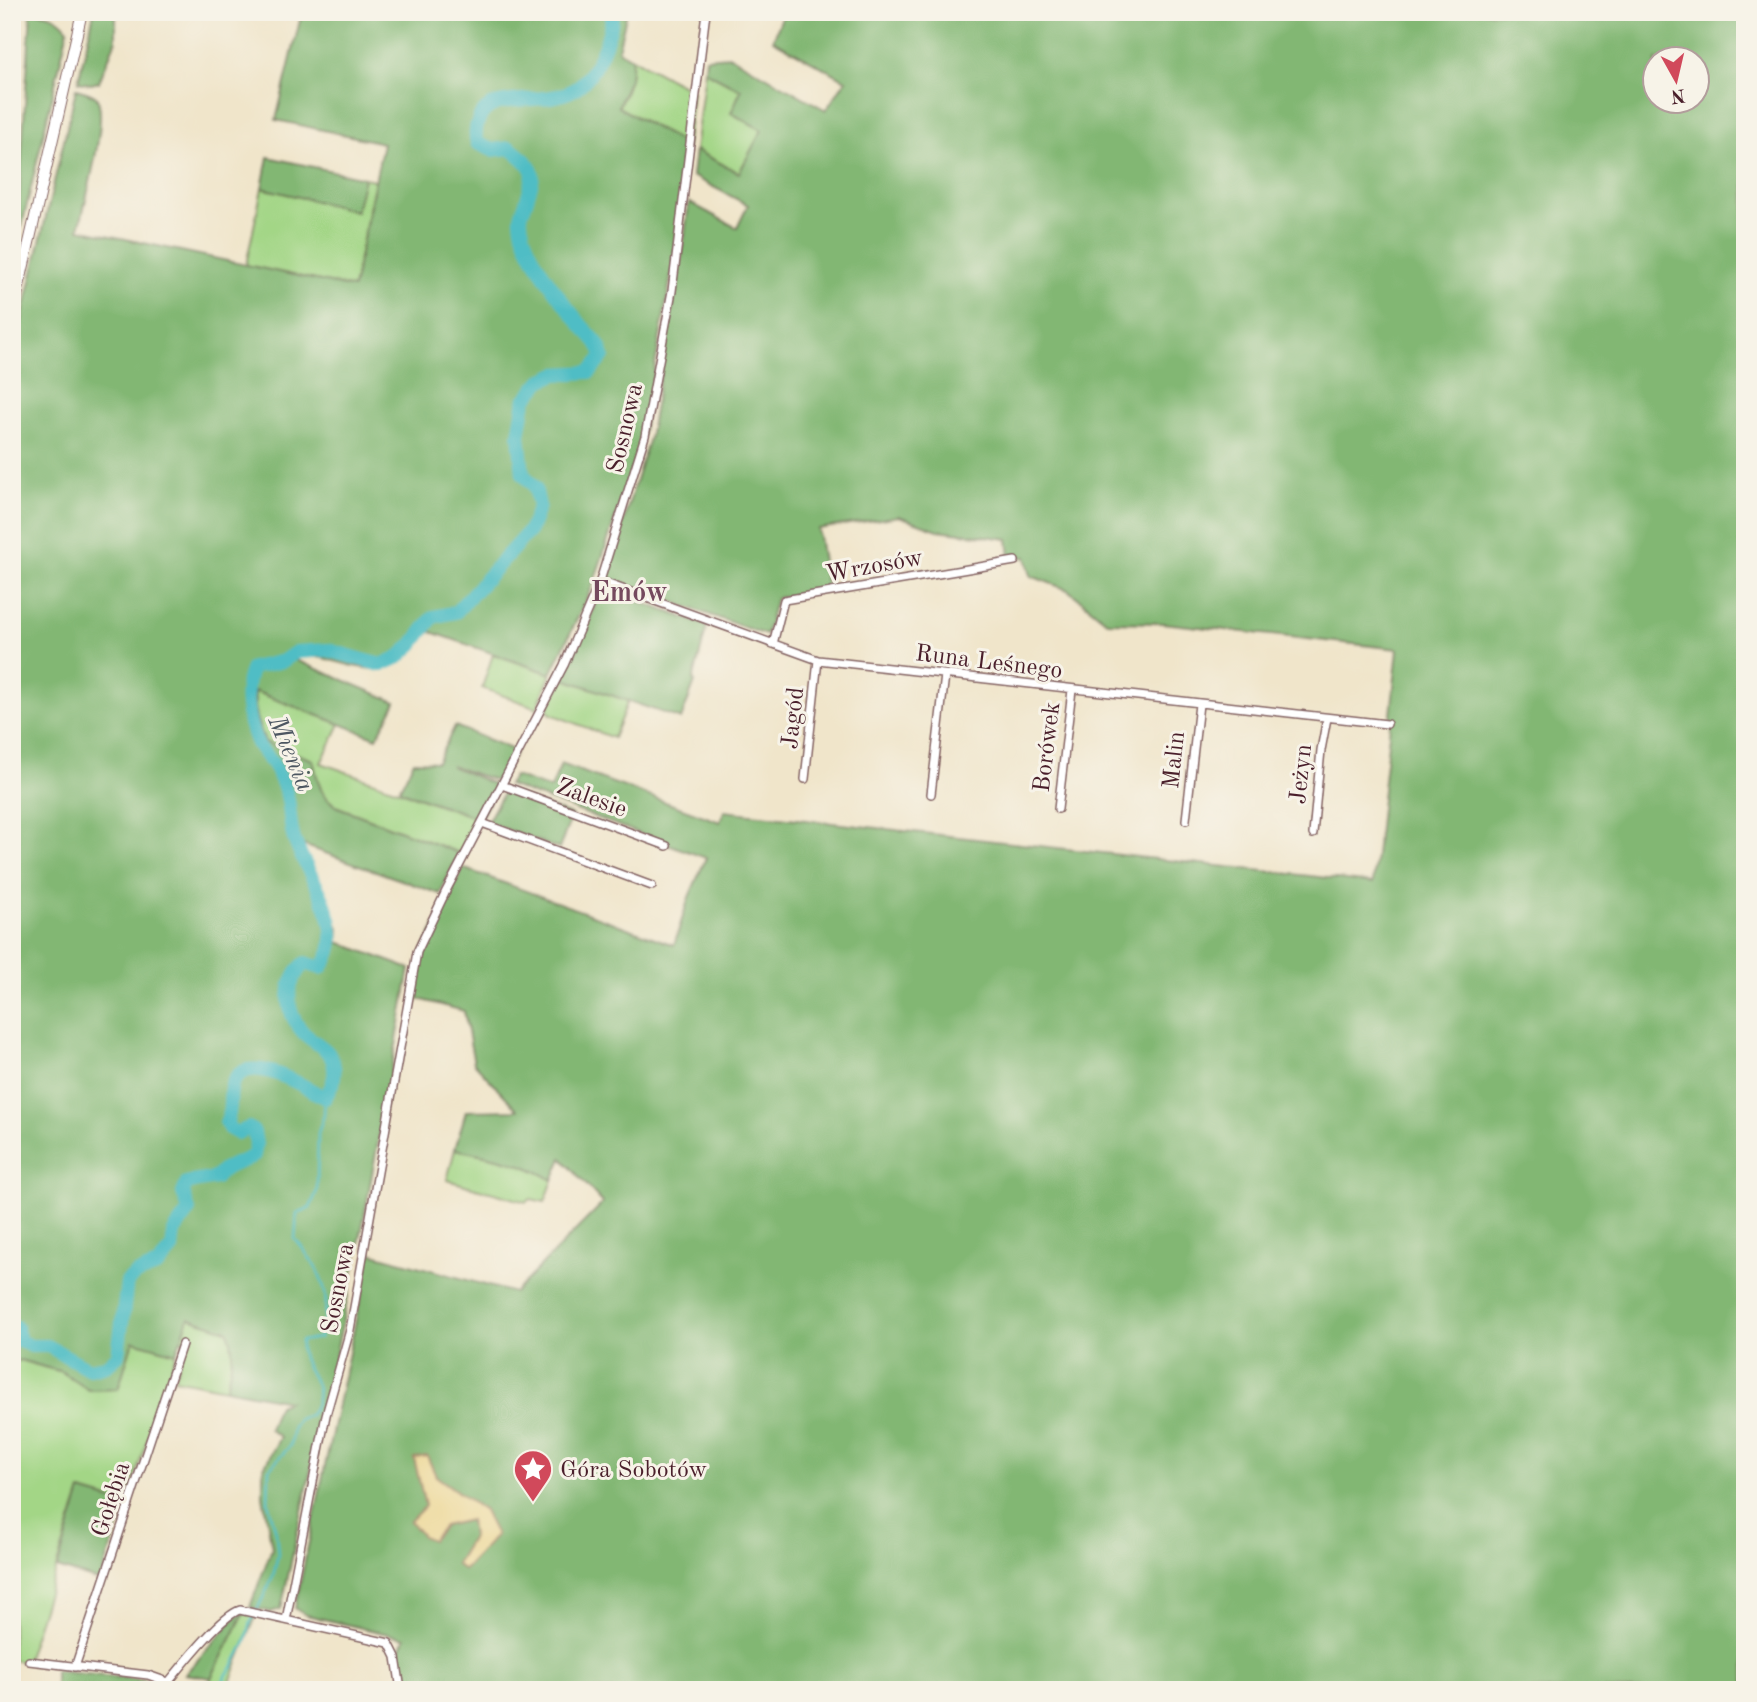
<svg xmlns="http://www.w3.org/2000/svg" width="1757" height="1702" font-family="'Old Standard TT',serif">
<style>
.green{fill:#a3d686;stroke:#767a58;stroke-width:2}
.forest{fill:#82b773;stroke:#666b4f;stroke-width:2;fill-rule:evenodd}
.sand{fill:#eeda9e;stroke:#9c7c64;stroke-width:2}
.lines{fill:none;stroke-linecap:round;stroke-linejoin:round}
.stream{stroke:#4fbdc5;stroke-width:2.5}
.river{stroke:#4fbdc5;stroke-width:14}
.street-casing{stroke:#846463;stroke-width:10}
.secondary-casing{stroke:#846463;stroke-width:12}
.street{stroke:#fff;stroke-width:7}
.secondary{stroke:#fff;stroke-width:10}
.labels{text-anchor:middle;stroke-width:6;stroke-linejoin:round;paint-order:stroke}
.street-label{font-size:24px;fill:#4a1f2b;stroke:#f7f3e8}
.poi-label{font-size:24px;fill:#4a1f2b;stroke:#f7f3e8;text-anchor:start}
.water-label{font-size:26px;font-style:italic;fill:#4c5661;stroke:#f7f3e8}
.quarter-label{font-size:28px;font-weight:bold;fill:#75495e;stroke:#f7f3e8}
</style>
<rect width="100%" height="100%" fill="#f7f3e8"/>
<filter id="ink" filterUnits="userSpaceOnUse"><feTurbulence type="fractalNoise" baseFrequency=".0143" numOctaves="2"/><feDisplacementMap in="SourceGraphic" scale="14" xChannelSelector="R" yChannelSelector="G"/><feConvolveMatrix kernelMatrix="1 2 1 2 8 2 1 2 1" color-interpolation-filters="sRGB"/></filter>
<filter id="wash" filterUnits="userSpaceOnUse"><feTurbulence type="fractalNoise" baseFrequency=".00686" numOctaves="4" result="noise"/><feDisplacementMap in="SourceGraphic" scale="28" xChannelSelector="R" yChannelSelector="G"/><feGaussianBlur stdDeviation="1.57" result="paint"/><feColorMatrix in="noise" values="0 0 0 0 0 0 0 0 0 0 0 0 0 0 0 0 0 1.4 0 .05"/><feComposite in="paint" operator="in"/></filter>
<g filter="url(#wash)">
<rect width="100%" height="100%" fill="#f0e5ca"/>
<path class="green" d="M 632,58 L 693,91 L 687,145 L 618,107 C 628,91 631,76 632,58 Z
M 705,71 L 741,90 L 762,130 L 739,173 L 695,150 Z
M 364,178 L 375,180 L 353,288 L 246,265 L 262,188 L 355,210 Z
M 493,654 L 551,674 L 537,708 L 482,688 Z
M 564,679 L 628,701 L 613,738 L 551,714 L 547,710 Z
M 254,691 L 340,724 L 321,763 L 477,818 L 459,853 L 338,807 C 319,796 318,781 313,760 L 265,743 L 256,718 Z
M 455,1149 C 491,1156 522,1161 553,1180 L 545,1202 L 531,1199 L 526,1202 L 447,1180 Z
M 189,1318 L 227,1330 C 237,1350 230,1368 226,1389 L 174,1379 L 186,1342 L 181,1341 Z
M 133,1340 L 176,1353 L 126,1504 L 81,1491 L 27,1658 L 22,1662 L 12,1660 L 12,1363 L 19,1360 L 62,1372 L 89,1390 L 118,1389 Z
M 244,1613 L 256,1616 L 227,1690 L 208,1690 L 211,1678 Z"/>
<path class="forest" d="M 12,12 L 20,12 L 12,221 Z
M 31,12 C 47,12 58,16 68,29 L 22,226 L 17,227 Z
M 94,12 L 116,12 L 116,40 L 99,82 L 91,84 L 78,82 Z
M 302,12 L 627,12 L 618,50 L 632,58 L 630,79 L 618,107 L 687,145 L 673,265 L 642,438 L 593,585 L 551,674 L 426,630 C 420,637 417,647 411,653 C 371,692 325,644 293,659 L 396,702 L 377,738 L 254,691 L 256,718 L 265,742 L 313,760 C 318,781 319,796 338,807 L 459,853 L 440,894 L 300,844 L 339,928 L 338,942 L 410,969 L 358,1250 L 281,1609 L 271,1612 L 250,1607 L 272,1548 L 263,1496 L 263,1469 L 280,1437 L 269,1429 L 278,1405 L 288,1401 L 226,1389 C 230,1368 237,1350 227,1330 L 189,1318 L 176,1353 L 133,1341 L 118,1389 L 89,1390 L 62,1372 L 20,1360 L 12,1363 L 12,361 L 76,89 C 82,91 91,92 96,97 C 110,112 84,206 79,229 L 353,288 L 383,143 L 276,120 Z
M 784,12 L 1745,12 L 1745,1690 L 405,1690 L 399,1652 L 405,1638 L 306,1615 L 295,1608 L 370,1253 L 514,1293 L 603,1203 L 562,1158 L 553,1180 C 522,1161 491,1156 455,1149 L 466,1111 L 518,1110 L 474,1063 L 464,1011 L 415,998 L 422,953 L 463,868 L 674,945 L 689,897 L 706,858 L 508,785 L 514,776 L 551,789 L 561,764 L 720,822 L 724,811 L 1373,883 L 1398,649 L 1163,623 L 1108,622 L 1068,590 L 1031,576 L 1026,557 L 1010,558 L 1008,539 L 938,530 L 899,516 L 818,529 L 827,589 L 776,598 L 766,635 L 606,578 L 649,438 L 682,257 L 689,202 L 737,228 L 748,205 L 692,176 L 695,150 L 739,173 L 762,130 L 731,113 L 741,90 L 705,71 L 706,58 L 730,56 L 826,110 L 846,80 L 773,40 ZM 1656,60 L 1698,60 L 1698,102 L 1656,102 ZM 435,1476 L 484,1511 L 464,1570 L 456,1564 L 473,1537 L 470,1520 L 444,1526 L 411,1521 L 425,1507 Z
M 268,157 L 364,178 L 356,211 L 262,188 Z
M 602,588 L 707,626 L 693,681 L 695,682 L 681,719 L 564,679 Z
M 455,726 L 516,751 L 500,782 L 451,766 L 498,786 L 480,819 L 399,790 L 414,761 L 437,762 Z
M 505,790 L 572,815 L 559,849 L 487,822 Z
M 81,1491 L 126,1504 L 100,1581 L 57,1568 Z
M 244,1613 L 211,1678 L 185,1674 L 238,1615 Z
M 55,1671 L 146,1680 L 156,1684 L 151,1690 L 55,1690 Z"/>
<path class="sand" d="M 427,1456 L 436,1476 L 484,1511 L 496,1535 L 464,1570 L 456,1564 L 472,1537 L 470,1520 L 444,1526 L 432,1540 L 422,1536 L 410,1521 L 425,1506 L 414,1458 Z"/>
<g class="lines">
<path class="stream" d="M 221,1690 L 225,1676 L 233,1667 L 246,1642 L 251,1622 L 273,1577 L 278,1554 L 276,1532 L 268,1502 L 269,1469 L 290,1446 L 293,1427 L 298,1419 L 310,1415 C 332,1381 298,1373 301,1341 L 319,1338 C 335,1295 322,1271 295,1239 L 297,1213 L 310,1208 L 317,1191 L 318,1133 L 324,1115 L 325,1098"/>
<path class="river" d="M 12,1328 L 16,1327 L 20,1341 L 31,1346 L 48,1346 L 89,1369 L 106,1366 L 118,1355 L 127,1282 L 136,1274 L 157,1266 L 172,1249 L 174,1232 L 189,1210 L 183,1193 L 187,1183 L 216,1178 C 226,1163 240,1165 254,1155 L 256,1144 L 254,1132 L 249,1128 L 237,1133 L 230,1129 L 226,1123 C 233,1109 228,1098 232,1085 C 244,1048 306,1087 325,1098 C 332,1086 337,1076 333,1062 C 329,1047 311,1042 302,1031 C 284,1010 285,981 305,963 L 321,968 C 353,928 308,879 294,839 C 289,824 291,806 286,792 C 282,782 278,771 272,763 C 267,756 259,749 256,741 C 247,720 242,689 252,668 L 283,661 L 296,652 L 328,650 L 381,665 L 399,657 L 413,644 L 433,617 L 456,612 L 530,530 L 539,506 L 535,487 L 523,474 L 519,435 L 525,400 L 541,381 L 556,374 L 590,372 L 603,356 C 600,343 591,336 582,326 C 562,301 523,253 521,221 C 520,216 523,210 525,205 C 535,171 540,171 510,148 L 492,150 L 477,143 C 473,128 479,109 496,104 C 518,97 549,102 571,91 C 595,79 610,38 613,12"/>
</g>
</g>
<g filter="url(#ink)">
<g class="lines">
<g class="street-casing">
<path id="street" d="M 600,581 L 818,660 L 1387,724
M 773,644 L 784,600 L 1015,561
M 805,779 L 818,660
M 502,785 L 667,846
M 931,794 L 945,675
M 1058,809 L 1072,690
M 1186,820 L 1199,704
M 482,823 L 652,886
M 1313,834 L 1321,750 L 1327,718
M 286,1620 L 326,1415 L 350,1330 L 417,952 L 446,891 L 564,665 L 600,581 L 645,436 L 672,291 L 706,12
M 29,1661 L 148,1675 L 168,1682
M 75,1667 L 182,1344
M 162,1690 C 177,1672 220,1616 240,1610 L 389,1643 L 396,1657 L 401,1690"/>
</g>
<g class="secondary-casing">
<path id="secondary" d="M 12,317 L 82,12"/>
</g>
<use href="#street" class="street"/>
<use href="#secondary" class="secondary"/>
</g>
</g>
<defs>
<g id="sight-pin" transform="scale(2.0125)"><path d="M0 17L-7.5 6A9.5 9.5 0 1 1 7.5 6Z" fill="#d1495b" stroke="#f7f3e8"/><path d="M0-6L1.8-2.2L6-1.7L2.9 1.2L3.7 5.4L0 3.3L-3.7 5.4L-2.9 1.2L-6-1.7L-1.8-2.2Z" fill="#fff"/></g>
</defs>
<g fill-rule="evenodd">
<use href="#sight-pin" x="533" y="1469"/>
</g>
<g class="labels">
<g class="street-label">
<text transform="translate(624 428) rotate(-77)" y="8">Sosnowa</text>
<text transform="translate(874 565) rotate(-10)" y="8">Wrzosów</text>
<text transform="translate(989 661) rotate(7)" y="8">Runa Leśnego</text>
<text transform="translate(792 718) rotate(-84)" y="8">Jagód</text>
<text transform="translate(1046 747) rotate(-83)" y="8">Borówek</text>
<text transform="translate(1173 760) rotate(-84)" y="8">Malin</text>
<text transform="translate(1300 774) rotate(-84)" y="8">Jeżyn</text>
<text transform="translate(592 797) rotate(20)" y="8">Zalesie</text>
<text transform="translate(337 1288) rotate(-79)" y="8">Sosnowa</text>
<text transform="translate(110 1499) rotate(-72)" y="8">Gołębia</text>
</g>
<g class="poi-label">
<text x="560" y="1477">Góra Sobotów</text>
</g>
<g class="water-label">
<text transform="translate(292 753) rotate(67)" y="9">Mienia</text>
</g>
<g class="quarter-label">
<text x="629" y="601">Emów</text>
</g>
</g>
<rect width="1757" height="1702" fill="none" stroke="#f7f3e8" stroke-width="42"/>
<g transform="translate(1676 80) rotate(172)"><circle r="33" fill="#f7f3e8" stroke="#b29e9c" stroke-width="2"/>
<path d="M0-5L12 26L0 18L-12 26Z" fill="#d1495b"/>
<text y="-10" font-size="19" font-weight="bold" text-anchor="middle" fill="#4a1f2b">N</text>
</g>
</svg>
